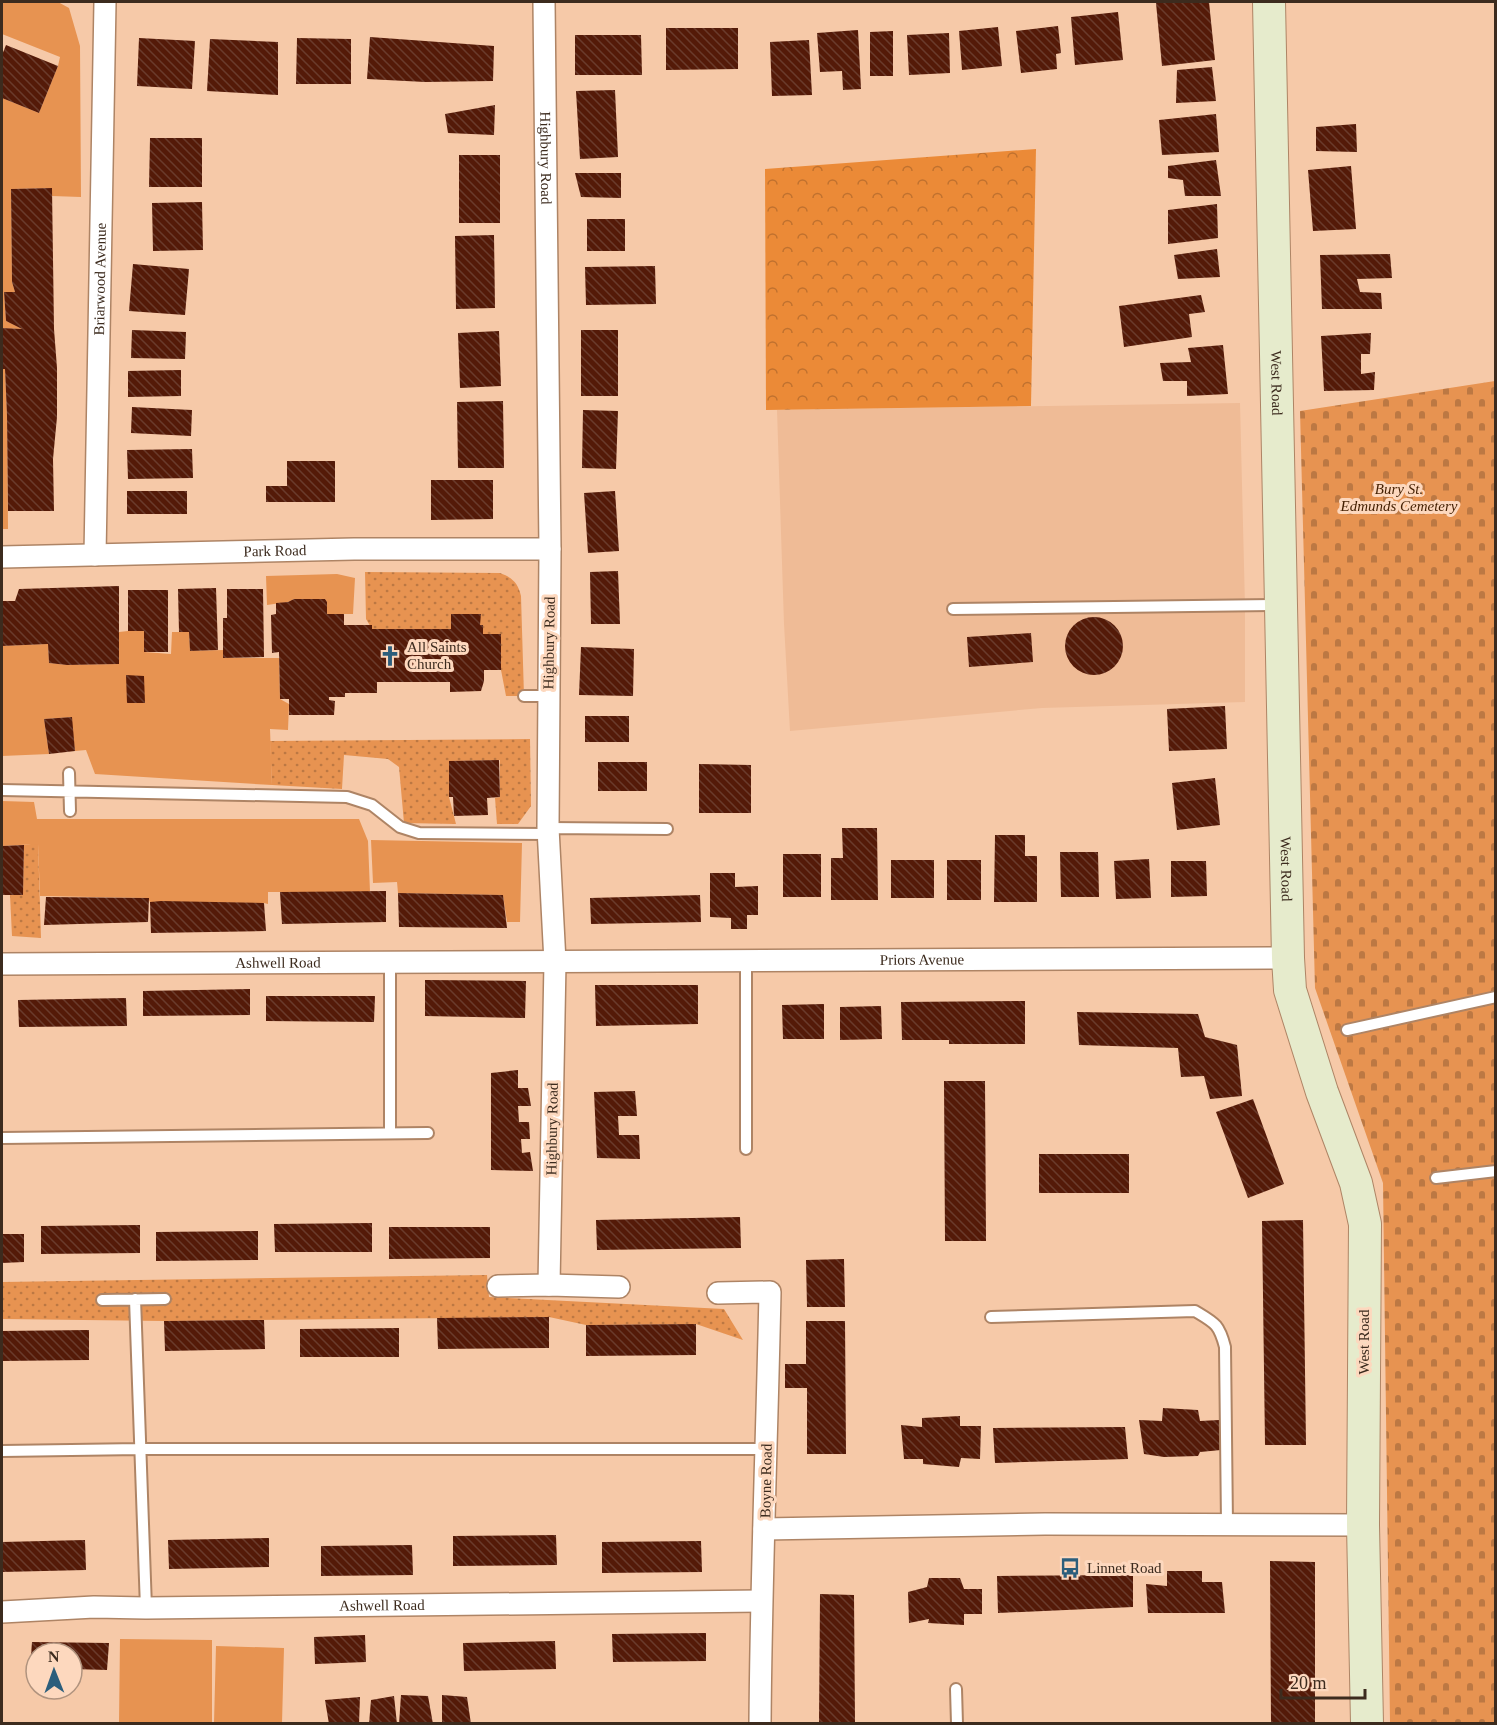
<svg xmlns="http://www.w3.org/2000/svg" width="1497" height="1725" font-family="Georgia,serif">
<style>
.built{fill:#efbb96}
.grass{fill:url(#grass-dots)}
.forest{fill:url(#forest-crowns)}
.cemetery{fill:url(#cemetery-stones)}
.green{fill:#e79351}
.building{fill:url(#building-back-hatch)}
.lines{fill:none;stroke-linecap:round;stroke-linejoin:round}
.lane-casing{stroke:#ae8465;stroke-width:14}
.street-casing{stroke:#ae8465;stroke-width:24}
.secondary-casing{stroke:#ae8465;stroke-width:34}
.lane{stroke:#fff;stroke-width:10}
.street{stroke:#fff;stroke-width:21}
.secondary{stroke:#e6ebcc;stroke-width:32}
.labels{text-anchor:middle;stroke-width:6;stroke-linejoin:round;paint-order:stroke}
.street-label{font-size:15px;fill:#3c2b1e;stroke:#fdd8be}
.park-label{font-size:15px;font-style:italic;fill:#421e00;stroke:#fdd8be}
.poi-label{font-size:15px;fill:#3c2b1e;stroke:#fdd8be;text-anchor:start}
</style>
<defs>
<pattern id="grass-dots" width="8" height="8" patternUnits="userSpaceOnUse" patternTransform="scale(1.5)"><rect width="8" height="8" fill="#e79351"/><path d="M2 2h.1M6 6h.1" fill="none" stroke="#bc7843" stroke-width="1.8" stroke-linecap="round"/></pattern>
<pattern id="forest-crowns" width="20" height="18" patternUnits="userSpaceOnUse" patternTransform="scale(1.5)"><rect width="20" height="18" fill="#eb8a37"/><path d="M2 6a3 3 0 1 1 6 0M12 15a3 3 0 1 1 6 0" fill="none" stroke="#c0712e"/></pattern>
<pattern id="cemetery-stones" width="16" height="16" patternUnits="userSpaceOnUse" patternTransform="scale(1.5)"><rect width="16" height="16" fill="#e79351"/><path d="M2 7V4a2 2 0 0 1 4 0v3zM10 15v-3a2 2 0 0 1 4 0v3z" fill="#bc7843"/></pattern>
<pattern id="building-back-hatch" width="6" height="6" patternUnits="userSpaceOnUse" patternTransform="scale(1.5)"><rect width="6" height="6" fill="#541a08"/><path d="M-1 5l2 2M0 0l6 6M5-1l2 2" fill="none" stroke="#6a3b2c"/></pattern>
</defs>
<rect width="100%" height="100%" fill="#f6c9a8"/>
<path class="built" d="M 1240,403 L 1245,606 L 1245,702 L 1042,708 L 790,731 L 784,624 L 777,410 Z"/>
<path class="grass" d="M 365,572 L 500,573 C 513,578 518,583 521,596 L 524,696 L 506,696 L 501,670 L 501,635 L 483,634 L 480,625 L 480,614 L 451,614 L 451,629 L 372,629 L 366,619 Z
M 530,739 L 531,806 L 518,824 L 497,824 L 495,798 L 500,797 L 500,760 L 449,761 L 449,797 L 456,824 L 404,823 L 399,767 L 388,759 L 344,755 L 342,789 L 272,785 L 270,741 Z
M 38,843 L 41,938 L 12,936 L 10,895 L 23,894 L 24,845 Z
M 487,1275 L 489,1297 L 724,1309 L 743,1340 L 696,1324 L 586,1325 L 549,1317 L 164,1321 L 2,1319 L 2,1282 Z"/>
<path class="forest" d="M 1036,149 L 1031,406 L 766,410 L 765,169 Z"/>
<path class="cemetery" d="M 1495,381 L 1495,1723 L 1390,1723 L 1383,1183 L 1315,988 L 1300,411 Z"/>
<path class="green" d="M 2,2 L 58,2 L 69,8 L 80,46 L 81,197 L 52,196 L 51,188 L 11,189 L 12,282 L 15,292 L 4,292 L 6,321 L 22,329 L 2,328 L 2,98 L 39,113 L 58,66 L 60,57 L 2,34 Z
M 2,369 L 5,369 L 7,416 L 8,529 L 2,529 Z
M 337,574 L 355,578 L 353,614 L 327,614 L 327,602 L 325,599 L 294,599 L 288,602 L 267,605 L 266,576 Z
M 128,631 L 144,631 L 144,652 L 171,654 L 172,632 L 189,632 L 190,651 L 223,650 L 224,658 L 279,658 L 280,699 L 289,704 L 288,730 L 270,729 L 272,785 L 95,774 L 86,750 L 75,751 L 71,717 L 44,719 L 49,754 L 2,756 L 2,646 L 48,644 L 49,663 L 67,665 L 119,664 L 119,632 Z
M 2,801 L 34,802 L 37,819 L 359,819 L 368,841 L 370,892 L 268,892 L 268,904 L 264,903 L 150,902 L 148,898 L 40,896 L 38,844 L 2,846 Z
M 371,840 L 522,843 L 520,922 L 507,922 L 503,895 L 398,893 L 397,882 L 373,883 Z
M 120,1639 L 212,1640 L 212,1723 L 119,1723 Z
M 216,1646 L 284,1648 L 282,1723 L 214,1723 Z"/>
<path class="building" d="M 1169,2 L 1209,2 L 1215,60 L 1162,66 L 1156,3 Z
M 1118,12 L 1123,60 L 1075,65 L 1071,17 Z
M 1058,26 L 1061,53 L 1056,54 L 1057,69 L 1021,73 L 1016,31 Z
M 998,27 L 1002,66 L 962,70 L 959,31 Z
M 666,28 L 738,28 L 738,69 L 666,70 Z
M 858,30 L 861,89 L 843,90 L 842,71 L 820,72 L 817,33 Z
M 893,31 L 893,76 L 870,76 L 870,32 Z
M 949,33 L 950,73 L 909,75 L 907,35 Z
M 575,35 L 641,35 L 642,75 L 575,75 Z
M 370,37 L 494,46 L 493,81 L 425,82 L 367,79 Z
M 139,38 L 195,41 L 192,89 L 137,86 Z
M 297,38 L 351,39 L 351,84 L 296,84 Z
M 210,39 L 278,42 L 278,95 L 207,91 Z
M 809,40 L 812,95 L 772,96 L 770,42 Z
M 6,45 L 58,66 L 39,113 L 2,98 L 2,55 Z
M 1212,67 L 1216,101 L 1176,103 L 1177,70 Z
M 615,90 L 618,157 L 580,159 L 576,91 Z
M 495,105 L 494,135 L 448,133 L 445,114 Z
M 1216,114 L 1219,152 L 1162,155 L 1159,120 Z
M 1356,124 L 1357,152 L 1316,151 L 1316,127 Z
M 150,138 L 202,138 L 202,187 L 149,187 Z
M 459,155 L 500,155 L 500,223 L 459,223 Z
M 1216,160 L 1221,196 L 1185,196 L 1183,180 L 1168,178 L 1168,166 Z
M 1351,166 L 1356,229 L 1313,231 L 1308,170 Z
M 575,173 L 621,173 L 621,198 L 581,197 Z
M 52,188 L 54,329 L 57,368 L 57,417 L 53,459 L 54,511 L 8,511 L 7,416 L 5,369 L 2,369 L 2,328 L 22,329 L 6,321 L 4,292 L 15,292 L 12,282 L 11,189 Z
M 202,202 L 203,250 L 153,251 L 152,203 Z
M 1217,204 L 1218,238 L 1168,244 L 1168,210 Z
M 587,219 L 625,219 L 625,251 L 587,251 Z
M 494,235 L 495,308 L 456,309 L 455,236 Z
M 1217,249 L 1220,277 L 1178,279 L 1174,255 Z
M 1390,254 L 1392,278 L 1357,279 L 1360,292 L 1381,293 L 1382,309 L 1322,309 L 1320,255 Z
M 133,264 L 189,269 L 185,315 L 129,311 Z
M 655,266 L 656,304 L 586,305 L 585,267 Z
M 1201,295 L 1205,312 L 1189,314 L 1192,337 L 1124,347 L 1119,306 Z
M 132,330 L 186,332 L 185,359 L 131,358 Z
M 581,330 L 618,330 L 618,396 L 581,396 Z
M 499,331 L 501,386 L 460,388 L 458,333 Z
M 1371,333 L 1370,354 L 1361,354 L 1361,374 L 1375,372 L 1374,390 L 1324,391 L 1321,336 Z
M 1223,345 L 1228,394 L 1187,396 L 1187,381 L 1163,381 L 1160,363 L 1191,362 L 1188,348 Z
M 181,370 L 181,396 L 128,397 L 128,371 Z
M 503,401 L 504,468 L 458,468 L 457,402 Z
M 132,407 L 192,410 L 191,436 L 131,433 Z
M 583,410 L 618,411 L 616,469 L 582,468 Z
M 192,449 L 193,478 L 128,479 L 127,450 Z
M 287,461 L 335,461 L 335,502 L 266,502 L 266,486 L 287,486 Z
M 431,480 L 493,480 L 493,519 L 431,520 Z
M 127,491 L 187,491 L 187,514 L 127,514 Z
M 615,491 L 619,551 L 588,553 L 584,493 Z
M 618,571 L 620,624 L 591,624 L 590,572 Z
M 119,586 L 119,664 L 67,665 L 49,663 L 48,644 L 2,646 L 2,601 L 15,601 L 19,589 Z
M 216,588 L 218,650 L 190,651 L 189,632 L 179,632 L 178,589 Z
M 227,589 L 263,589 L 264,657 L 223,658 L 223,618 L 227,618 Z
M 128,590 L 168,590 L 168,652 L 144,652 L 144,631 L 128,631 Z
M 294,599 L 325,599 L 327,602 L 327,614 L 344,614 L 344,625 L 372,625 L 372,629 L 451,629 L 451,614 L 481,614 L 480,625 L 483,625 L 483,634 L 501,634 L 501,670 L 484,670 L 484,681 L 481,691 L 450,692 L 450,682 L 377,682 L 377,693 L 345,693 L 345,697 L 329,697 L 329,700 L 335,701 L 334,715 L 289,715 L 289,699 L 280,699 L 279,652 L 272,653 L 271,615 L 276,614 L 276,603 L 288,602 Z
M1065 646a29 29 0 1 1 58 0a29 29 0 1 1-58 0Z
M 1031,633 L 1033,662 L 969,667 L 967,637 Z
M 581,647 L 634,649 L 633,696 L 579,695 Z
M 126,675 L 144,676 L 145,703 L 127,703 Z
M 1225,706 L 1227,749 L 1169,751 L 1167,709 Z
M 585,716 L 629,716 L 629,742 L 585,742 Z
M 72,717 L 75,751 L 49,754 L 44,719 Z
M 499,760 L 500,797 L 487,798 L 488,815 L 454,816 L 453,797 L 449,797 L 449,761 Z
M 598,762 L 647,762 L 647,791 L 598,791 Z
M 699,764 L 751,765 L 751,813 L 699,813 Z
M 1215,778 L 1220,825 L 1177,830 L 1172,783 Z
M 842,828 L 877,828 L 878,900 L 831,900 L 831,858 L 843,858 Z
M 995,835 L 1025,835 L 1025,856 L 1037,856 L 1037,902 L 994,902 Z
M 24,845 L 23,895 L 2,895 L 2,846 Z
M 1060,852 L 1098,852 L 1099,897 L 1061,897 Z
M 783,854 L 821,854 L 821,897 L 783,897 Z
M 1149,859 L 1151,898 L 1116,899 L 1114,861 Z
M 891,860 L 934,860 L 934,898 L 891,898 Z
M 947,860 L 981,860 L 981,900 L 947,900 Z
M 1171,861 L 1206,861 L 1207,896 L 1171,897 Z
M 710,873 L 735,873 L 735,887 L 758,886 L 758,915 L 747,915 L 747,929 L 731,929 L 731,918 L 710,917 Z
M 386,891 L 386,922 L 282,924 L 280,892 Z
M 398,893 L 503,895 L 507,928 L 399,927 Z
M 700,895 L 701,922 L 591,924 L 590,898 Z
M 46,897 L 149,898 L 148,922 L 44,925 Z
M 161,901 L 264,903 L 266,931 L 151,933 L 150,902 Z
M 425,980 L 526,981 L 525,1018 L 425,1016 Z
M 595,985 L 698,985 L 698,1024 L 596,1026 Z
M 250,989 L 250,1015 L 143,1016 L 143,991 Z
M 266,996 L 375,996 L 374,1022 L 266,1021 Z
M 126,998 L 127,1026 L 19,1027 L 18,1000 Z
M 1025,1001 L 1025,1044 L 949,1044 L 949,1040 L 902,1040 L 901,1002 Z
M 824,1004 L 824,1039 L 783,1039 L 782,1005 Z
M 881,1006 L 882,1039 L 840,1040 L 840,1007 Z
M 1077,1012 L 1198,1014 L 1205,1037 L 1237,1045 L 1242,1096 L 1210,1099 L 1204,1076 L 1181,1077 L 1178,1048 L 1079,1045 Z
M 518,1070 L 518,1088 L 528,1088 L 531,1106 L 518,1106 L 519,1122 L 529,1122 L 530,1139 L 521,1139 L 522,1153 L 530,1152 L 533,1171 L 491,1170 L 491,1073 Z
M 944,1081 L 985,1081 L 986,1241 L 945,1241 Z
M 635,1091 L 637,1116 L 618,1116 L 619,1135 L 639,1135 L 640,1159 L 597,1158 L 594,1092 Z
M 1253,1099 L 1284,1184 L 1248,1198 L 1216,1112 Z
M 1039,1154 L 1129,1154 L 1129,1193 L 1039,1193 Z
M 740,1217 L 741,1248 L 597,1250 L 596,1220 Z
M 1303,1220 L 1306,1445 L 1265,1445 L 1262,1221 Z
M 372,1223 L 372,1252 L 275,1252 L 274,1224 Z
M 140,1225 L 140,1253 L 41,1254 L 41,1226 Z
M 389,1227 L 490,1227 L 490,1258 L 389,1259 Z
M 258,1231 L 258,1260 L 156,1261 L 156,1232 Z
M 2,1234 L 24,1234 L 24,1262 L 2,1263 Z
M 844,1259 L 845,1307 L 807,1307 L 806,1260 Z
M 549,1317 L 549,1348 L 438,1349 L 437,1318 Z
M 264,1320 L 265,1349 L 165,1351 L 164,1321 Z
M 806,1321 L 845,1321 L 846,1454 L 807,1454 L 807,1388 L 785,1388 L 785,1364 L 806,1364 Z
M 696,1324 L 696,1355 L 586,1356 L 586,1325 Z
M 399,1328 L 399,1357 L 300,1357 L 300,1329 Z
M 89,1330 L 89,1360 L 2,1361 L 2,1331 Z
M 1163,1408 L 1198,1410 L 1200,1421 L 1219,1420 L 1221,1450 L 1200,1452 L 1198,1456 L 1164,1457 L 1144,1454 L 1139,1420 L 1162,1421 Z
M 960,1416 L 960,1426 L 981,1426 L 980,1459 L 961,1458 L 959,1467 L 923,1464 L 923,1459 L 904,1459 L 901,1425 L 922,1427 L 922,1418 Z
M 1125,1427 L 1128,1459 L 995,1463 L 993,1428 Z
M 556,1535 L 557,1565 L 453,1566 L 453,1536 Z
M 269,1538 L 269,1567 L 169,1569 L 168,1540 Z
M 85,1540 L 86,1570 L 2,1572 L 2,1542 Z
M 701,1541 L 702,1572 L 602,1573 L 602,1542 Z
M 412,1545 L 413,1575 L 321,1576 L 321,1546 Z
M 1270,1561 L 1315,1562 L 1315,1724 L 1271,1724 Z
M 1167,1571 L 1202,1571 L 1202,1582 L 1222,1582 L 1225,1613 L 1148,1613 L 1146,1584 L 1167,1586 Z
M 1133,1575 L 1133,1607 L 998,1613 L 997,1576 Z
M 929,1578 L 960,1578 L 964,1589 L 982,1589 L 982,1614 L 964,1614 L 964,1625 L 928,1623 L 929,1619 L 909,1623 L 908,1592 L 927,1587 Z
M 820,1594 L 854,1595 L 855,1724 L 819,1724 Z
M 706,1633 L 706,1661 L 613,1662 L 612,1634 Z
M 365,1635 L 366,1662 L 315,1664 L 314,1637 Z
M 555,1641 L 556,1669 L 464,1671 L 463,1643 Z
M 32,1642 L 109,1643 L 107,1670 L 72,1669 L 72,1653 L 36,1653 L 36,1669 L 30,1669 Z
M 401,1695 L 428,1696 L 433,1724 L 399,1724 Z
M 442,1695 L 467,1697 L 471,1724 L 442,1724 Z
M 394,1696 L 397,1724 L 369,1724 L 371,1700 Z
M 360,1697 L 359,1724 L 329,1724 L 325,1700 Z"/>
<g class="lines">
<g class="lane-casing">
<path id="lane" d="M 953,609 L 1277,605
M 524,696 L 548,696
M 69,773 L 70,811
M 2,790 L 347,797 L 372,805 L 400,827 L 419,833 L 548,834
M 548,828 L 667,829
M 390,962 L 390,1133
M 1347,1030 L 1496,997
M 2,1138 L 428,1133
M 746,1149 L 746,961
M 1436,1178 L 1496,1171
M 135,1299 L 146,1608
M 102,1300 L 165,1299
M 991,1317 L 1195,1311 C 1215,1323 1219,1324 1225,1347 L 1227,1524
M 2,1451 L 140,1449 L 767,1449
M 956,1689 L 957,1724"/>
</g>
<g class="street-casing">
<g id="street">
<path id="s1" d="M 544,2 L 550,549 L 548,828 L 555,962 L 549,1285"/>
<path id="s2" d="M 95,555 L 105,2"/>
<path id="s3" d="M 2,557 L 354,549 L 550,549"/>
<path id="s4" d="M 2,964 L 1288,958"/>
<path d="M 498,1286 L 549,1285 L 619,1287"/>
<path d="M 718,1293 L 770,1292 C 767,1436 761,1580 760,1724"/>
<path d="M 764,1529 L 1045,1524 L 1363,1525"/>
<path id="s5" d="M 2,1612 L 94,1607 L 146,1608 L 761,1601"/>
</g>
</g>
<g class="secondary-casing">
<g id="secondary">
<path id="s6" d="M 1269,2 L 1288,958 L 1290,990 L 1322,1092 L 1356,1183 L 1365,1224 L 1363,1525 L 1367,1724"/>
</g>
</g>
<use href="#lane" class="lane"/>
<use href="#street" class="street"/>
<use href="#secondary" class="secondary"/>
</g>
<defs>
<g id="church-bare" transform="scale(1.62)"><path d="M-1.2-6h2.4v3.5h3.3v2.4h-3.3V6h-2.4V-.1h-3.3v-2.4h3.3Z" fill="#2c5e7c" stroke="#fdd8be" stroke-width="2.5" paint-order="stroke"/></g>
<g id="bus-bare" transform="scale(1.62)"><path d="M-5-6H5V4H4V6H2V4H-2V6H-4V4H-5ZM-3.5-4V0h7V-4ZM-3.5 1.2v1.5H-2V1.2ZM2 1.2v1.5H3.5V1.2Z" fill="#2c5e7c" stroke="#fdd8be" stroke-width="2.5" paint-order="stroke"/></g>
</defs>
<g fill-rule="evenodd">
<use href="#church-bare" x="390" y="656"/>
<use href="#bus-bare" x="1070" y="1568"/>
</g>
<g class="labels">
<g class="street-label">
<text dy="5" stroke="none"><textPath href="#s1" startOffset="156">Highbury Road</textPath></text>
<text dy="5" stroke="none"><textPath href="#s2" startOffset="276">Briarwood Avenue</textPath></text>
<text dy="5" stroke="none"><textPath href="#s6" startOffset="381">West Road</textPath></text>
<text dy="5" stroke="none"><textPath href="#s3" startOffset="273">Park Road</textPath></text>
<text transform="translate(549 643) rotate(-89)" y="5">Highbury Road</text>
<text dy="5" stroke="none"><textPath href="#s6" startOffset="867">West Road</textPath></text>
<text dy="5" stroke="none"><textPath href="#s4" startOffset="920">Priors Avenue</textPath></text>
<text dy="5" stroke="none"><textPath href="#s4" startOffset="276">Ashwell Road</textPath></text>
<text transform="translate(552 1129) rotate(-89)" y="5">Highbury Road</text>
<text transform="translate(1364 1342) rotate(-90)" y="5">West Road</text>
<text transform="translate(766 1481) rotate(-89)" y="5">Boyne Road</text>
<text dy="5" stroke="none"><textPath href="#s5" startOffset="380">Ashwell Road</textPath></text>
</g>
<g class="park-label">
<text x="1399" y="494">Bury St.<tspan x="1399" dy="17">Edmunds Cemetery</tspan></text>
</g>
<g class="poi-label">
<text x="407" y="652">All Saints<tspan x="407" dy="17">Church</tspan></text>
<text x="1087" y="1573">Linnet Road</text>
</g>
</g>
<rect width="1497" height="1725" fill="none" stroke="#3c2b1e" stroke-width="6"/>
<g transform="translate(54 1671) rotate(359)"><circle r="28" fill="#fdd8be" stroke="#b0937e" stroke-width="1.5"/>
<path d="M0-4.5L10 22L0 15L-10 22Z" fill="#2c5e7c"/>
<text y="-9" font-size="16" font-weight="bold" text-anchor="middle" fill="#3c2b1e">N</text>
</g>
<path d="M1281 1689v9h84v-9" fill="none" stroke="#3c2b1e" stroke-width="3"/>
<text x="1290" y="1689" font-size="18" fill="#3c2b1e" stroke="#fdd8be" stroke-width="4.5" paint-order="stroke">20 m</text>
</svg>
